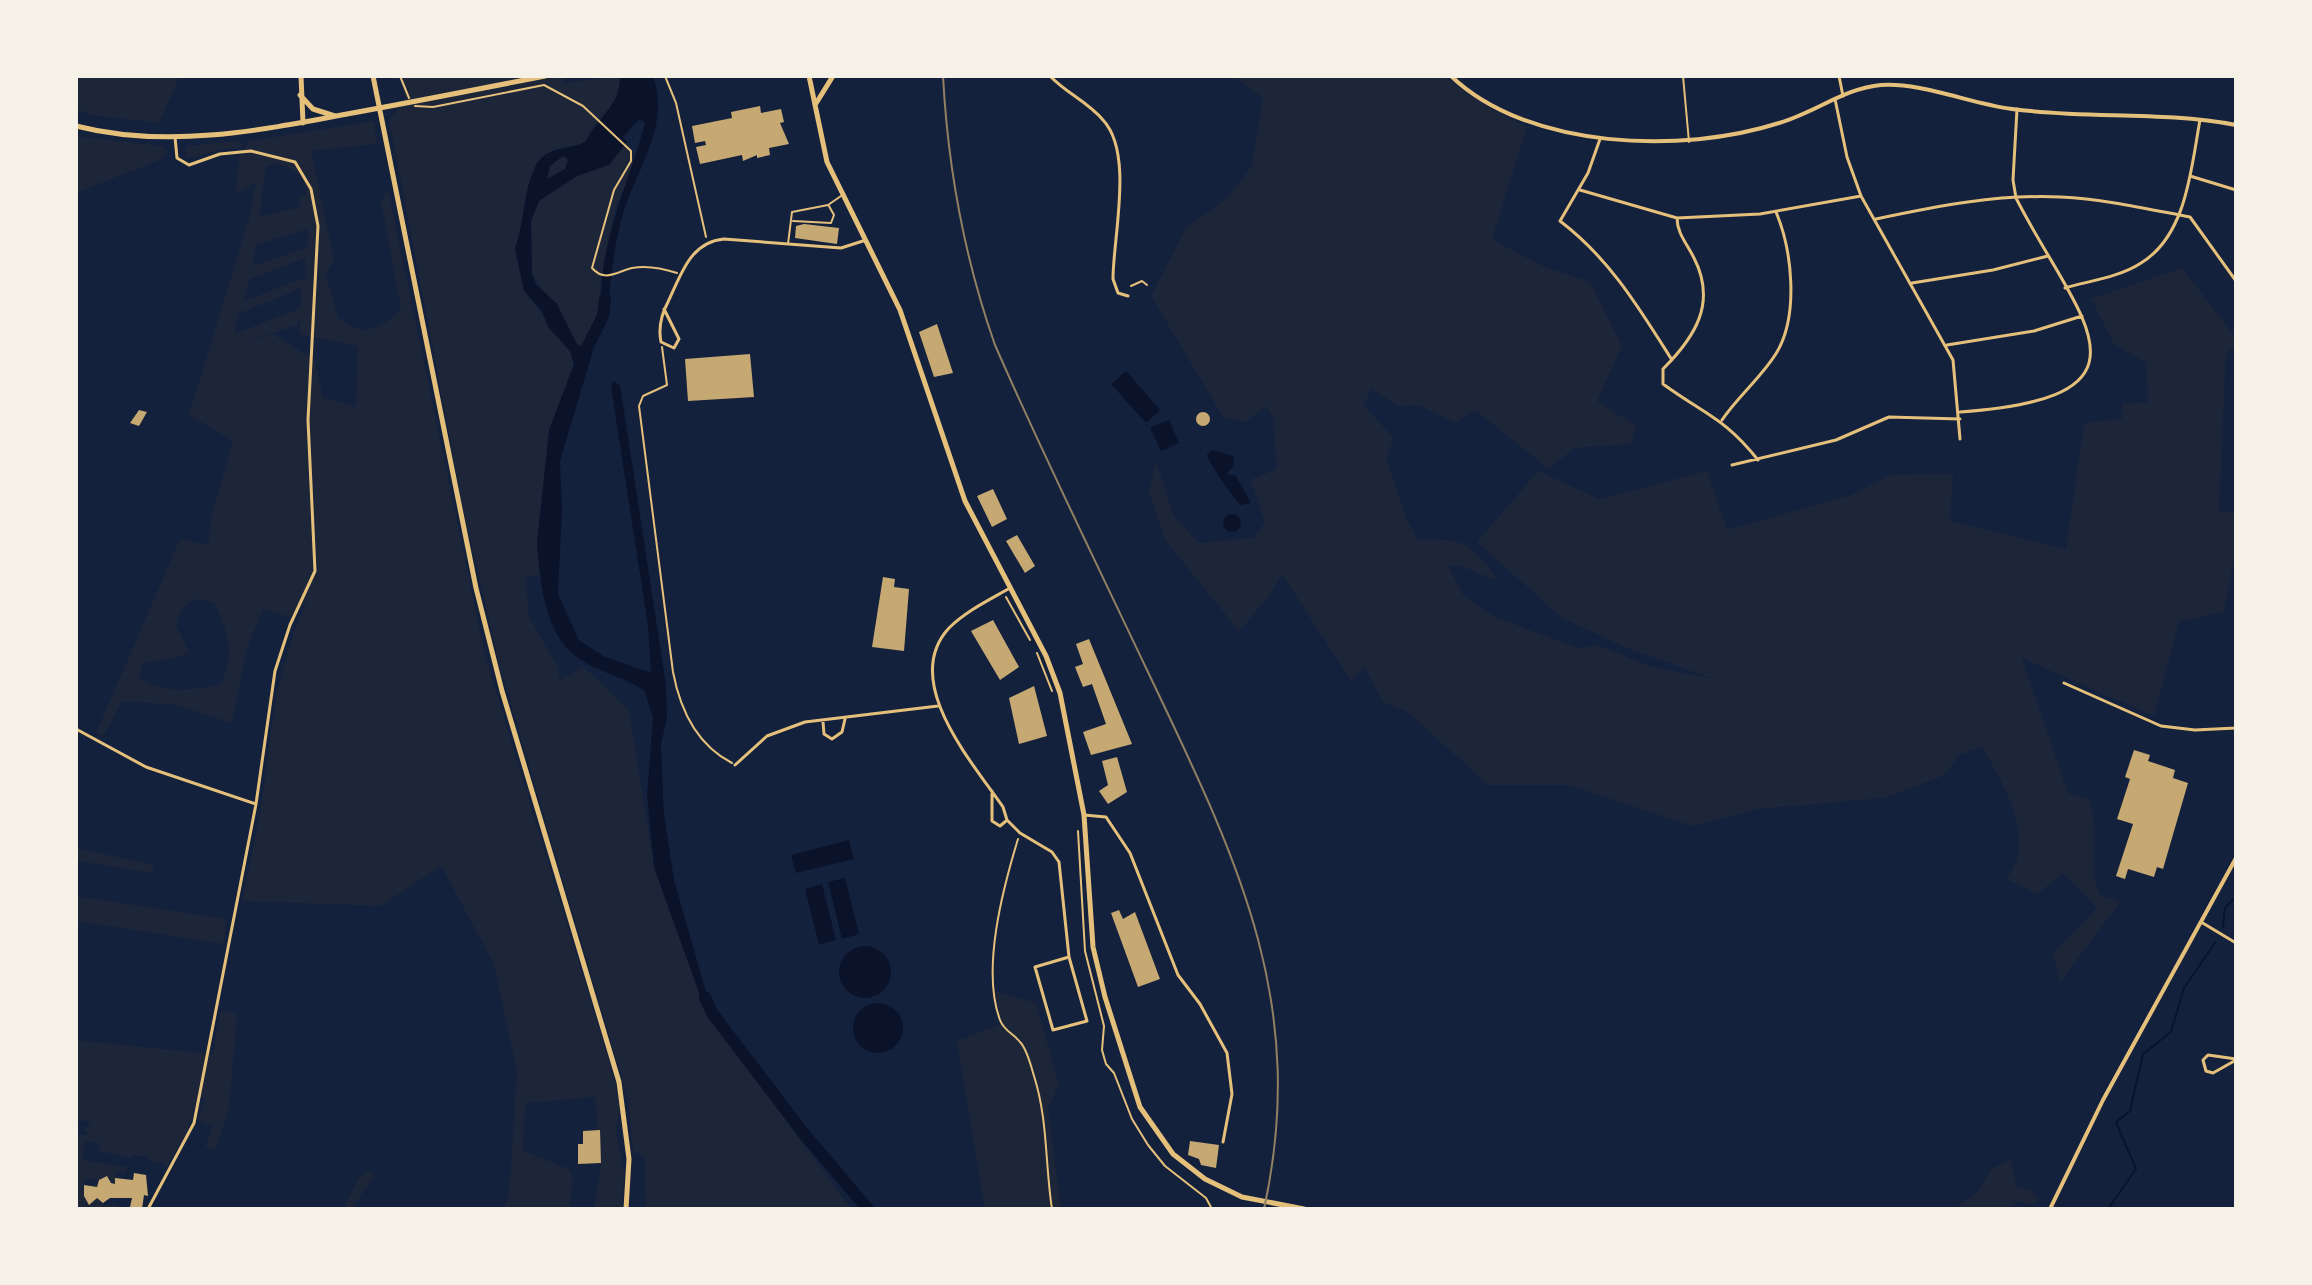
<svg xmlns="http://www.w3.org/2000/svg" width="2312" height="1285" font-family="'Golos Text',sans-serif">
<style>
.green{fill:#1d2539;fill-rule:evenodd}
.water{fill:#0b132b;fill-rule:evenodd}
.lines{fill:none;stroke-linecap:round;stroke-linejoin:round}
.stream{stroke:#0b132b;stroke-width:2}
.river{stroke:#0b132b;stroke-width:12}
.building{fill:#c6a872}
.path{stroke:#e5c07b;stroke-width:2}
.service{stroke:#e5c07b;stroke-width:2}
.minor{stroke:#e5c07b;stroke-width:3}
.tertiary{stroke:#e5c07b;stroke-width:4}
.primary{stroke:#e5c07b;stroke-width:5}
.rail{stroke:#918062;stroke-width:2}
</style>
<rect width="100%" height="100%" fill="#14213d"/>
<path class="green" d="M 76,76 L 180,76 L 159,123 L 90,115 L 76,108 Z
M 402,76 L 567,76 L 562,83 L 620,76 C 621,106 598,116 586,141 C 576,148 562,145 551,152 C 519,171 528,220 515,249 L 524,291 L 570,351 L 574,368 L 550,430 L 537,543 L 540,575 L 526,577 L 529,617 L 558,667 L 560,680 L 584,667 L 629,710 L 654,867 L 702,1001 L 734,1051 L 852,1209 L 646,1209 L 645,1156 L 633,1152 L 628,1099 L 499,664 L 465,517 L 389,120 L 405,99 Z
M 1233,76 L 1445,76 L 1491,109 L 1527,127 L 1492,239 L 1540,265 L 1590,282 L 1622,346 L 1597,401 L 1636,426 L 1631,444 L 1574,448 L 1549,469 L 1475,410 L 1456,423 L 1418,405 L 1398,406 L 1372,389 L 1363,405 L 1394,438 L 1386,458 L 1407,520 L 1418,540 C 1465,537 1472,544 1500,582 L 1458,565 L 1448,566 L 1463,595 L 1495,617 L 1578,648 L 1598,645 L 1652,667 L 1714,679 L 1627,648 L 1562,618 L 1477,542 L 1538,471 L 1599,499 L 1707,471 L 1727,530 L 1851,495 L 1890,475 L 1953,473 L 1950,521 L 2066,549 L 2084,423 L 2122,419 L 2122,404 L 2148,402 L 2146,363 L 2114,344 L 2091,299 L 2182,268 L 2236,338 L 2236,345 L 2226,353 L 2219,511 L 2236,512 L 2236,548 L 2224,612 L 2179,622 L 2154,716 L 2022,658 L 2068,793 L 2088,799 C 2103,827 2086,865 2100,895 L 2120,902 L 2060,982 L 2053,953 L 2097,908 L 2063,873 L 2037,894 L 2006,879 C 2039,841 2003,783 1982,747 L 1960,755 L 1943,776 L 1884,798 L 1758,809 L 1692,826 L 1569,785 L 1488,785 L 1409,713 L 1383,702 L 1364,667 L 1351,681 L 1282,574 L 1268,598 L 1239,631 L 1165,540 L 1149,492 L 1156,461 L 1174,516 L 1199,543 L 1253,538 L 1265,522 L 1250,480 L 1277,469 L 1273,417 L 1266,406 L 1245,422 L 1223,417 L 1151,296 L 1186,228 L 1228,197 L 1252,166 L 1263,98 Z
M 374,121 L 377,144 L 311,151 L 334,259 L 326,274 L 338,318 C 366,337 377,331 401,309 L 381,201 L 388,190 L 485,655 L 614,1078 L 620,1109 L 616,1130 L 624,1171 L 622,1209 L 594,1209 L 601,1163 L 595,1097 L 525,1103 L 523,1151 L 569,1169 L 573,1179 L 569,1209 L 503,1209 L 509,1195 L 517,1072 L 494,964 L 441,866 L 381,906 L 242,901 C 250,863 259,824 264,786 C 273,715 277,668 307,601 L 290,617 L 263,609 L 246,651 L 232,723 L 176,705 L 123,701 L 103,736 L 96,733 L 180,539 L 208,545 L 211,518 L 233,441 L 189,415 L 250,215 L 256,183 L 236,194 L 239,157 L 250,141 ZM 278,163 C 295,170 305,175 307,195 L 299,197 L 300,207 L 259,217 L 266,167 ZM 308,229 L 308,247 L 253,266 L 256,245 ZM 305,258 L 306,277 L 244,301 L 250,279 ZM 301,288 L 301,308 L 234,334 L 238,314 ZM 301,314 L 299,334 L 358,346 L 356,407 L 323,397 L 315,361 L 273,334 L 221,350 L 298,325 ZM 193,599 L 214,602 C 228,631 235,655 221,684 C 195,691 162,693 139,678 L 143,664 C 160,658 174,662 189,652 L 176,625 L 181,611 Z
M 76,136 L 162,146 L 167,152 L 160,160 L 76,193 Z
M 241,141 L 242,147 C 225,147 195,159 185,157 L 187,146 Z
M 627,142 L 634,165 L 616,207 L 599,287 L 602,312 L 584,348 L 577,344 L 532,274 L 531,221 L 539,201 L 577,176 L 609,165 Z
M 563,155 L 568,159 L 565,169 L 547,179 L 550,166 Z
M 76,848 L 154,865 L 152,873 L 78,861 Z
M 76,896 L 226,919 L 224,944 L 76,921 Z
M 995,991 L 1036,1003 L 1059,1084 L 1048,1109 L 1061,1209 L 985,1209 L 957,1041 L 1001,1024 Z
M 229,1011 L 237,1014 L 229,1108 L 215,1150 L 205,1147 L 213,1127 L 198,1120 L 205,1098 L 199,1096 L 187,1132 L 166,1168 L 163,1163 L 148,1161 L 148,1157 L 132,1155 L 131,1158 L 99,1151 L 100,1143 L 85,1141 L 82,1160 L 127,1167 L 126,1173 L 116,1172 L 115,1184 L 106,1176 L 99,1180 L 86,1178 L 82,1188 L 89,1204 L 97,1198 L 105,1206 L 115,1204 L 123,1209 L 76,1209 L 76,1134 L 88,1135 L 85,1129 L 91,1122 L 76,1120 L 76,1040 L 213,1054 L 220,1012 Z
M 2011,1160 L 2017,1187 L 2031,1190 L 2038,1200 L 2033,1205 L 2018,1201 L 2009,1209 L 1952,1209 L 1977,1193 L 1992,1168 Z
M 367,1171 L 375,1174 L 352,1209 L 344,1209 L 358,1179 Z"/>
<path class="water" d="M 620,76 L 653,76 C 670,126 639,165 624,210 C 614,242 611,280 607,313 L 602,312 C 596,246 629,185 645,123 L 639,119 L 623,137 L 627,142 L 609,165 L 577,176 L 539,201 L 531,221 L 532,274 L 536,284 L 557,304 L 577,344 L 584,348 L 593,339 L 592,354 L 560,461 L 562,511 L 558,594 L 579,640 L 603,656 L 651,673 L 648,626 L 611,387 L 613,381 L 620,385 L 666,685 L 667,719 L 661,744 L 664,815 L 674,880 L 712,1013 L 702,1001 L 654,867 L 647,795 L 653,718 L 645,691 C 623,676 599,673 578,658 C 544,635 540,580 537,543 L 549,430 L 574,364 L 570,351 L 548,327 L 542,311 L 524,291 L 515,248 C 525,226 524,168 545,155 C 558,146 575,149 586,141 C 598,116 621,106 620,76 ZM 563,156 L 568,160 L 565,169 L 547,179 L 550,166 Z
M 1126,371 L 1160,410 L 1146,423 L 1111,384 Z
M 1169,420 L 1179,443 L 1161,451 L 1150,428 Z
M 1212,450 L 1233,456 L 1234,466 L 1226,474 L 1236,476 L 1251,503 L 1241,505 C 1234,500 1208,462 1207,454 Z
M1223 523a9 9 0 1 1 18 0a9 9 0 1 1-18 0Z
M 849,840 L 854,859 L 796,873 L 791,855 Z
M 845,878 L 859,934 L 842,939 L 828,882 Z
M 822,884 L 836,940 L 819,945 L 805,889 Z
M839 972a26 26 0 1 1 52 0a26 26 0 1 1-52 0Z
M853 1028a25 25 0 1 1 50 0a25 25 0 1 1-50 0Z"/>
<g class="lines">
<path class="stream" d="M 2223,927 L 2225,908 L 2236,896
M 2108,1209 L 2136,1169 L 2116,1122 L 2130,1111 L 2143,1054 L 2171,1032 L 2184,988 L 2215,943"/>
<path class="river" d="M 585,352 L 603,316 L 605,299
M 705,997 L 712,1013 L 805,1135 L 868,1209"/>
</g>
<path class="building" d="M 760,106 L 761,113 L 781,109 L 784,122 L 780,123 L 789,144 L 769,148 L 770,155 L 757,158 L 757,155 L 743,161 L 742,155 L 700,164 L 696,147 L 706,145 L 705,141 L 695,143 L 692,126 L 732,118 L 731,112 Z
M 804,224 L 839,228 L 837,244 L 795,238 L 796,226 Z
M 937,324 L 953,373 L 934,377 L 919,332 Z
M 750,354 L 754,397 L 688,401 L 685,359 Z
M 139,410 L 147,412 L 139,426 L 130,423 Z
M1196 419a7 7 0 1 1 14 0a7 7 0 1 1-14 0Z
M 993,489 L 1007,519 L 992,527 L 977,496 Z
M 1017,535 L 1035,566 L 1025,573 L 1006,541 Z
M 883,577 L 895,579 L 894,587 L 909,589 L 904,651 L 872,647 Z
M 993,620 L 1019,667 L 1000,680 L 971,631 Z
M 1089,639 L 1132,744 L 1091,755 L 1083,732 L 1106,724 L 1092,684 L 1083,687 L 1075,667 L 1083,664 L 1076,644 Z
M 1034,686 L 1047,736 L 1019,744 L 1009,698 Z
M 2134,750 L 2150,755 L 2148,761 L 2175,770 L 2173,778 L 2188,783 L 2163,869 L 2157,867 L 2154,877 L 2128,869 L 2125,879 L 2116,876 L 2133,824 L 2117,819 L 2130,779 L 2125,777 Z
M 1117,757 L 1127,792 L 1108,804 L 1099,791 L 1108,785 L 1102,761 Z
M 1119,910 L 1123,919 L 1135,912 L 1160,979 L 1138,987 L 1111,913 Z
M 600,1130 L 601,1163 L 578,1164 L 578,1144 L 583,1144 L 583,1131 Z
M 1190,1141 L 1219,1145 L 1216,1168 L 1201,1165 L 1199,1159 L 1188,1155 Z
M 134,1173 L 146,1175 L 148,1196 L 144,1195 L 142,1209 L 130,1207 L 132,1198 L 110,1198 L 103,1203 L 97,1198 L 89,1205 L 84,1196 L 84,1185 L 97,1187 L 99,1180 L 107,1176 L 111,1183 L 115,1184 L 115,1178 L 133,1180 Z"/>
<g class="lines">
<path class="path" d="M 400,76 L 409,98
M 665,76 L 676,103 L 706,237
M 415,106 L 433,107 L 544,85 L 583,106 L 631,151 L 631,161 L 614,190 L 592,268 C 605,283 618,271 632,268 C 648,265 662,268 677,273
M 662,347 L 667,385 L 643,396 L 639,406 L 673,672 C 680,709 697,745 732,763
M 1006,597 L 1030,640
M 1037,653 L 1052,691
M 1078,831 L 1085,951 L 1104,1026 L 1102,1050 L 1106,1064 L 1114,1073 L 1132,1119 L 1148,1145 L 1165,1166 L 1206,1198 L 1212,1209
M 1018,839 C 1003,888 981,970 1000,1020 C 1004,1031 1013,1033 1020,1042 C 1027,1049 1031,1066 1034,1076 C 1048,1120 1045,1164 1052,1209"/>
<path class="service" d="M 1683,76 L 1689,142
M 793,221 L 831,223 L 834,215 L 829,206
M 788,244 L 792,212 L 828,205 L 841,196
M 1131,286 L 1142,281 L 1147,285"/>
<path class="minor" d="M 1050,76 C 1066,93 1088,102 1103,120 C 1134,153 1113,237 1113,279 L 1118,293 L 1128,296
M 1839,76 L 1843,96
M 1835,99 L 1847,157 L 1861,196 L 1953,360 L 1960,439
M 1600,139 L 1588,173 L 1560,221 C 1610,259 1639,308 1672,360
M 2190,176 L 2236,190
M 1580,190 L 1677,218 L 1760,214 L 1861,196
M 1677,218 C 1677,233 1687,244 1694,258 C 1717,303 1695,337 1663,369 L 1663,384 C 1704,414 1725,418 1758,460
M 1876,219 C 1937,206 1998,194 2061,197 C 2104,199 2148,209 2190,217 L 2236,281
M 1912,283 L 1993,270 L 2048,256
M 2065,288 C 2089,281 2120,277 2141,263 C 2187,235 2191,168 2200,120
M 664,309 L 679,339 L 674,348 L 661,342 C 658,327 661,315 668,302 C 681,275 690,242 724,239 L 841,248 L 866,240
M 1947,345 L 2034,331 L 2082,316
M 1960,412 C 2171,397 2077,318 2016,198 L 2013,180 L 2017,109
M 1722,420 C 1738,396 1762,377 1777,352 C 1799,314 1792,250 1776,212
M 1732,465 L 1836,440 L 1889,417 L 1960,419
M 1010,588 C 989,600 966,611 949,628 C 900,681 972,762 1003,807 L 1007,820 L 1020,833 L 1052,852 L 1059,862 L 1069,957 L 1087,1021 L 1053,1030 L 1035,967 L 1069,957
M 2064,683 L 2161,726 L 2195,730 L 2236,728
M 823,722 L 824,734 L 832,739 L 842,732 L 845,719
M 76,729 L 146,767 L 256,804
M 735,765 L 767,736 L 805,722 L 938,706
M 992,791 L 992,821 L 1000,826 L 1006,821
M 1084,815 L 1106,817 L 1130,853 L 1178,975 L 1200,1004 L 1227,1053 L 1232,1094 L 1223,1142
M 2201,922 L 2236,943
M 2236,1059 L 2208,1055 L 2203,1060 L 2206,1071 L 2213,1073 L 2236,1060
M 148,1209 L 194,1123 L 256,804 L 275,671 L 290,625 L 315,571 L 308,420 L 318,226 L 311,189 L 295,162 L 251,151 L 220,154 L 189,165 L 177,158 L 175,137"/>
<path class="tertiary" d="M 1451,76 C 1528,150 1683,154 1779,123 C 1814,113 1845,88 1881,85 C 1920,82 1972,104 2012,109 C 2087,119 2162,111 2236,125
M 2050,1209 L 2103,1100 L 2236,858"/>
<path class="primary" d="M 301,76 L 303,123
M 373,76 L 476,588 L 502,691 L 619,1082 L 629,1159 L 626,1209
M 809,76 L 827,162 L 900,310 L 965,501 L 1046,656 L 1060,693 L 1084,815 L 1093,947 L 1105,997 L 1140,1107 L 1173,1154 L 1205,1179 L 1242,1197 L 1304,1209
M 300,95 L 313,109 L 335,116
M 815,105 L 833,76
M 76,126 C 166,149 258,131 347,114 C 413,102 479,89 545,76"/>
<path class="rail" d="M 943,76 C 948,170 964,257 995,345 C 1043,455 1096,562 1147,670 C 1234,853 1310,1000 1264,1209"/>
</g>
<rect width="2312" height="1285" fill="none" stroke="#f6f1e7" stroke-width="156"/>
</svg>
